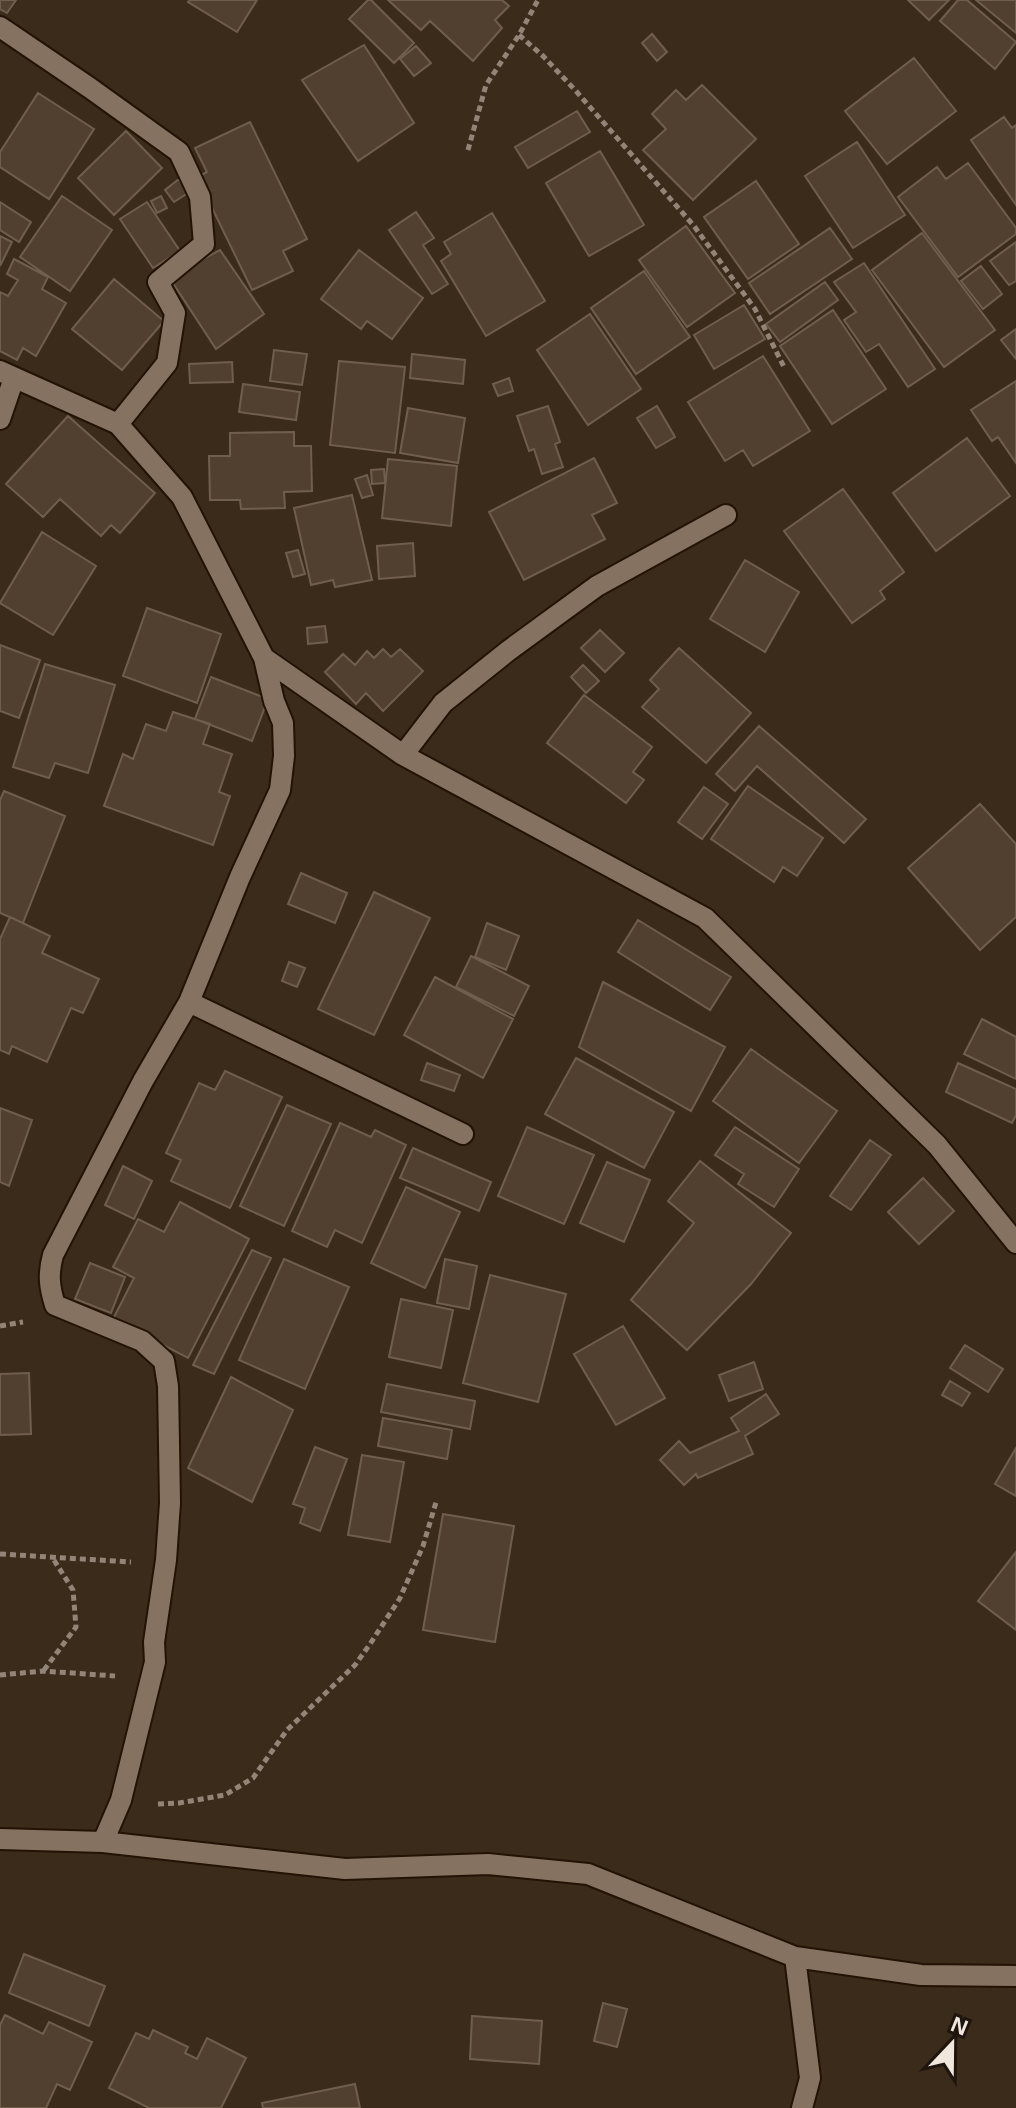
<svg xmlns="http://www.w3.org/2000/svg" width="1016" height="2108" font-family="Helvetica,sans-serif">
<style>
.building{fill:#514030;stroke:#705e4d;stroke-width:2}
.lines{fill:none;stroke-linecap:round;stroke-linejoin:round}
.minor-casing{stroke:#221305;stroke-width:24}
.path{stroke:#928578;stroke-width:5;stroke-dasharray:6 4;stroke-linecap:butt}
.minor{stroke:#867261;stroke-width:20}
</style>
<rect width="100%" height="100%" fill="#3b2b1b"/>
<path class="building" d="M 0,0 L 16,0 L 7,13 L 0,9 Z
M 190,0 L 257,0 L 237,32 L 188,2 Z
M 368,0 L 371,0 L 414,43 L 394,63 L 349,19 Z
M 388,0 L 502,0 L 509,6 L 495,20 L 502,28 L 473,61 L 430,21 L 421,30 Z
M 908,0 L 949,0 L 929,20 Z
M 958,0 L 967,0 L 1016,42 L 995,69 L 940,21 Z
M 976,0 L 1016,0 L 1016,33 Z
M 652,34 L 667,52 L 657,61 L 642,43 Z
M 364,45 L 414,123 L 358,161 L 302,80 Z
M 416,46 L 431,63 L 414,76 L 400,59 Z
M 914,58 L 956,111 L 887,164 L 845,111 Z
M 702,85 L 756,139 L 693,200 L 643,150 L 666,129 L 652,114 L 676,90 L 686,100 Z
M 38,93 L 94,129 L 49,199 L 0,167 L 0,152 Z
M 577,111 L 590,132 L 528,168 L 515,147 Z
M 1004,117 L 1012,128 L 1016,125 L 1016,205 L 971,140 Z
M 250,122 L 307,239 L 283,251 L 293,271 L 252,290 L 197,177 L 207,172 L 195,148 Z
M 126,131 L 162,168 L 114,215 L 78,178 Z
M 857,142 L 905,215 L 853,248 L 805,176 Z
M 600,151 L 644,225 L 589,256 L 546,183 Z
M 968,163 L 1016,228 L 1016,234 L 958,277 L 898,197 L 937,167 L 946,179 Z
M 179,179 L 188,193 L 174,202 L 165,190 Z
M 756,181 L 799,244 L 748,279 L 704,217 Z
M 62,196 L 112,230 L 70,291 L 20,257 Z
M 161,196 L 167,208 L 157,213 L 151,201 Z
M 0,202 L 31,222 L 19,242 L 0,230 Z
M 147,202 L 180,251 L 153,268 L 120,219 Z
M 416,212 L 434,238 L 423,245 L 448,284 L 432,294 L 389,230 Z
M 492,213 L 545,301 L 486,336 L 441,261 L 451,254 L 444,242 Z
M 686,226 L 735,293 L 687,327 L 639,260 Z
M 830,228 L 852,259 L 770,314 L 749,283 Z
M 922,233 L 995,330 L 944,367 L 872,270 Z
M 0,236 L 12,242 L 0,266 Z
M 1016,242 L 1016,281 L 1009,285 L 990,261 Z
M 220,250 L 264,314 L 216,349 L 169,277 Z
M 359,250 L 423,298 L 392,339 L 367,321 L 361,329 L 321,299 Z
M 14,259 L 48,277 L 42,289 L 66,303 L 36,356 L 23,348 L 17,360 L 0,351 L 0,292 L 8,296 L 18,280 L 7,274 Z
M 864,263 L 935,369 L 908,387 L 879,344 L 866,352 L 844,320 L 856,312 L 834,282 Z
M 981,266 L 1002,294 L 983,309 L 961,281 Z
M 644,271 L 690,337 L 636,374 L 591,308 Z
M 114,279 L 164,321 L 122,370 L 72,329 Z
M 825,282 L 838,300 L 780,342 L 766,324 Z
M 744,305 L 765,339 L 714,369 L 694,335 Z
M 833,310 L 886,389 L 832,424 L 780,346 Z
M 590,314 L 641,389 L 588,425 L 537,350 Z
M 1016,329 L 1016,359 L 1001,340 Z
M 274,350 L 307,354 L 302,385 L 270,381 Z
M 412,354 L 465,360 L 463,384 L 410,378 Z
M 763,356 L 810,431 L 753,466 L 743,450 L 725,461 L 688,402 Z
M 339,361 L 405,367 L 395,453 L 330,445 Z
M 232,362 L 233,382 L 190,383 L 189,364 Z
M 509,378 L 513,391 L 498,396 L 493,384 Z
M 1016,381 L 1016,463 L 998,437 L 992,441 L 971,410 Z
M 243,384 L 300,392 L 296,420 L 239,412 Z
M 548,406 L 560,442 L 555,444 L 563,467 L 542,474 L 534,449 L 529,451 L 517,416 Z
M 657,406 L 675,437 L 656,448 L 637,418 Z
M 408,408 L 465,418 L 458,463 L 400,453 Z
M 68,416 L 155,493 L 120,533 L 111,525 L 101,536 L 60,499 L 43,517 L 6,484 Z
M 294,432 L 294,446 L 311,446 L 312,491 L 284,492 L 285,508 L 241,509 L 240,500 L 210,500 L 209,456 L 230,456 L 230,433 Z
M 967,438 L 1010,496 L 936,551 L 893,493 Z
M 594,458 L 617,503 L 592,515 L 605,539 L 524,580 L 489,512 Z
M 388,459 L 457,466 L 451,526 L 382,518 Z
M 384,469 L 385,483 L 372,484 L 371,470 Z
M 367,475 L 373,495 L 362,498 L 355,479 Z
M 843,489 L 904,572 L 880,591 L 885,599 L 852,623 L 784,531 Z
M 352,495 L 372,580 L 335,587 L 333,580 L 311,585 L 294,508 Z
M 42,532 L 96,566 L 53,635 L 0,603 Z
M 413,543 L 415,576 L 379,579 L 377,546 Z
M 298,550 L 305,574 L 293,577 L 286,553 Z
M 745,560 L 799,592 L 765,652 L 710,619 Z
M 147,608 L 221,634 L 197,703 L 123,676 Z
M 325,626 L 327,642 L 308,644 L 307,628 Z
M 600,630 L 624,653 L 605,672 L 581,648 Z
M 0,645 L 40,660 L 19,718 L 0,711 Z
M 679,648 L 751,713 L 706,763 L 642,707 L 659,689 L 650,680 Z
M 383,649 L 391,657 L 400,649 L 423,671 L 383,711 L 366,693 L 356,704 L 325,672 L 343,654 L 355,665 L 367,651 L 374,658 Z
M 45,664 L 115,685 L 88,773 L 55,763 L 49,778 L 13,767 Z
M 583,665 L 599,681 L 586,693 L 571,677 Z
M 211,677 L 268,699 L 252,741 L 195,719 Z
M 584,695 L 652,747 L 633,772 L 644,780 L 626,803 L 547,743 Z
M 173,712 L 210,724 L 203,744 L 232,754 L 219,792 L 230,796 L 213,845 L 104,806 L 123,754 L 133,759 L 146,724 L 166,731 Z
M 759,726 L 866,819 L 844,843 L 757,766 L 735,791 L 716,774 Z
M 748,786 L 823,838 L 797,876 L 783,867 L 774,882 L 711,839 Z
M 704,787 L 728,804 L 702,839 L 678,822 Z
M 4,791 L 65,816 L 23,923 L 0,913 L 0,800 Z
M 980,804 L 1016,844 L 1016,917 L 980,950 L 908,868 Z
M 301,873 L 347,893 L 335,923 L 288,904 Z
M 374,892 L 430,918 L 374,1035 L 318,1009 Z
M 10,917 L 50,936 L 42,953 L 99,979 L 83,1013 L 71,1008 L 47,1062 L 12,1046 L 9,1054 L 0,1050 L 0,939 Z
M 638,920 L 731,977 L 710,1010 L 618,952 Z
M 487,923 L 519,936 L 506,970 L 475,957 Z
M 471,956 L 529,986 L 514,1016 L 456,987 Z
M 289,962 L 305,968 L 297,987 L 282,981 Z
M 435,977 L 513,1019 L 483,1078 L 404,1035 Z
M 603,982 L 725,1047 L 691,1111 L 579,1047 Z
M 982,1019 L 1016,1037 L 1016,1079 L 964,1054 Z
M 751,1049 L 837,1111 L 799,1163 L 713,1101 Z
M 576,1058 L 674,1112 L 644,1168 L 545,1114 Z
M 427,1063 L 460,1075 L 454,1091 L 421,1080 Z
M 958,1063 L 1016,1089 L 1016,1115 L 1012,1123 L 946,1092 Z
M 225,1071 L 282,1097 L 230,1208 L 171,1181 L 181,1160 L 166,1153 L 199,1083 L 215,1090 Z
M 287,1105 L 331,1124 L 284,1226 L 240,1206 Z
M 0,1108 L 32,1120 L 9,1186 L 0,1182 Z
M 340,1123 L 371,1137 L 375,1130 L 406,1145 L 362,1243 L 335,1230 L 327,1247 L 292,1231 Z
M 527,1127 L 594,1155 L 564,1224 L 498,1196 Z
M 735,1127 L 799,1169 L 774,1207 L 738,1184 L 744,1174 L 715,1155 Z
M 870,1140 L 891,1155 L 851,1210 L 830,1196 Z
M 413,1148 L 491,1182 L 479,1211 L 400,1178 Z
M 700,1161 L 791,1233 L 751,1284 L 687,1350 L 631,1300 L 694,1223 L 668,1201 Z
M 607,1162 L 650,1180 L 624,1242 L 580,1223 Z
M 123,1166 L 152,1181 L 134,1219 L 105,1205 Z
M 923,1178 L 954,1211 L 919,1244 L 888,1212 Z
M 406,1187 L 460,1212 L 425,1288 L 371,1263 Z
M 180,1202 L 249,1239 L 188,1358 L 113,1319 L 134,1278 L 113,1267 L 138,1219 L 164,1232 Z
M 252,1250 L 271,1258 L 214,1374 L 193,1365 Z
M 284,1259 L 349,1287 L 305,1389 L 239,1360 Z
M 445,1259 L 477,1266 L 469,1309 L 437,1303 Z
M 90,1263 L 125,1277 L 111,1313 L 75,1299 Z
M 490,1275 L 566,1294 L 538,1402 L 463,1383 Z
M 401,1299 L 453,1310 L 441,1368 L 389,1357 Z
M 623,1326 L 665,1398 L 616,1425 L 574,1354 Z
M 965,1345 L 1003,1369 L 988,1392 L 950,1368 Z
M 754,1362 L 763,1389 L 729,1401 L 719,1375 Z
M 29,1373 L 31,1434 L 0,1435 L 0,1374 Z
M 231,1377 L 293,1410 L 252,1502 L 188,1468 Z
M 950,1381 L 970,1393 L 962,1406 L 942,1395 Z
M 387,1384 L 475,1401 L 470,1429 L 381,1412 Z
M 766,1394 L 779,1414 L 745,1436 L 753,1454 L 698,1478 L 696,1474 L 684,1485 L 660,1460 L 679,1441 L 690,1453 L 739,1431 L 731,1418 Z
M 383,1418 L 452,1430 L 447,1459 L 378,1446 Z
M 315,1447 L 347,1459 L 320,1531 L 300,1523 L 305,1508 L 293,1504 Z
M 1016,1448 L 1016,1496 L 995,1484 Z
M 362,1455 L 404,1462 L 390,1542 L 348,1535 Z
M 443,1514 L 514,1526 L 495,1642 L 423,1630 Z
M 1016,1552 L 1016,1630 L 978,1601 Z
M 24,1954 L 105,1986 L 89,2026 L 9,1993 Z
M 603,2003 L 627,2009 L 617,2047 L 594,2041 Z
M 5,2015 L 43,2034 L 49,2022 L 92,2042 L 70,2090 L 57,2084 L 46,2108 L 0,2108 L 0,2025 Z
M 472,2016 L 542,2021 L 539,2064 L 470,2059 Z
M 153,2030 L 188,2047 L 185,2053 L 197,2059 L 207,2038 L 246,2058 L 221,2108 L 149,2108 L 109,2088 L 136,2033 L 149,2039 Z
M 355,2084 L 360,2108 L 263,2108 L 262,2103 Z"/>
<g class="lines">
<g class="minor-casing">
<path id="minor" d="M 0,27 L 90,88 L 179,152 L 200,197 L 204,244 L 158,282 L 175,313 L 167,363 L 118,424
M 0,371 L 118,424 L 182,497 L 264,658 L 403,755 L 705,918 L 937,1145 L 1016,1243
M 0,419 L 14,378
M 403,755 L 443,703 L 508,651 L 597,586 L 726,515
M 189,1002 L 463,1134
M 0,1839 L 103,1842 L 345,1869 L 488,1864 L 588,1874 L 795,1957 L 921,1975 L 1016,1976
M 103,1842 L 121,1800 L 155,1662 L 154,1642 L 166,1560 L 170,1503 L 168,1386 L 164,1361 L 142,1341 L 55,1305 C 49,1286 48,1274 53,1255 L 143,1081 L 189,1002 L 240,877 L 280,790 L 284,756 L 283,723 L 274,701 L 264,658
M 795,1957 L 810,2078 L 802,2108"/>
</g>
<path class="path" d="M 519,35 L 543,56 L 576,91 L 694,226 L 755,309 L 784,367
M 468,150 L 486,85 L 519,35 L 538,0
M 0,1326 L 23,1322
M 0,1554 L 131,1562
M 44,1670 L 76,1627 L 73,1590 L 52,1557
M 0,1675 L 43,1671 L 115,1676
M 158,1804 L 179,1803 L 225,1795 L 253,1778 L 287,1730 L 355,1665 L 370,1644 L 400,1598 L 423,1546 L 437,1499"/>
<use href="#minor" class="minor"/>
</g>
<g transform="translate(952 2044) rotate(22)" stroke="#1d150e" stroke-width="6" paint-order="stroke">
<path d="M0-6L14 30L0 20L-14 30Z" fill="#f2e7dd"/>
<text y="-12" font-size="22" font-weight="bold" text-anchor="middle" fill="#f2e7dd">N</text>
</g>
</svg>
